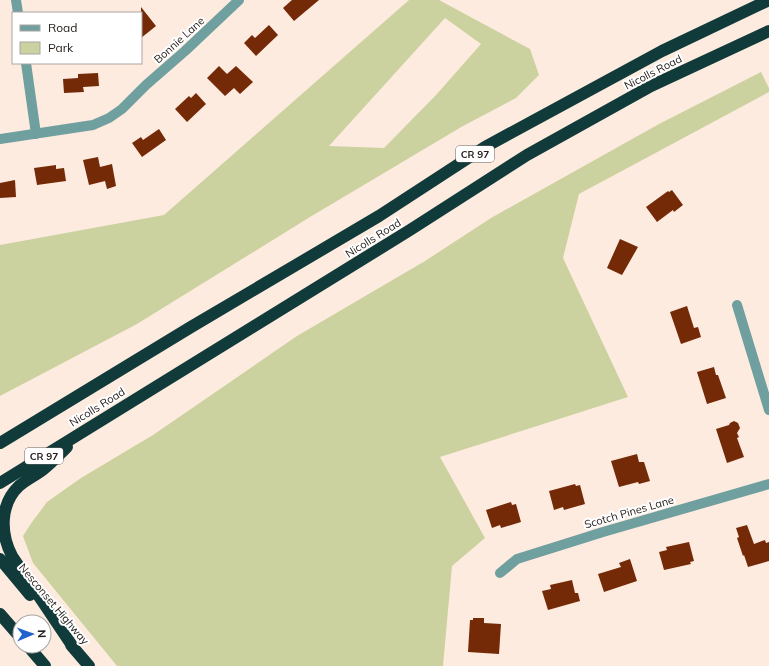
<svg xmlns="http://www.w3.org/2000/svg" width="769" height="666" font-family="Mulish,sans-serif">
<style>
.green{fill:#ccd29f;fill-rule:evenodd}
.building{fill:#742907}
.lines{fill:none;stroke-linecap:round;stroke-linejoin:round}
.minor{stroke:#6f9f9f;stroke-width:10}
.highway{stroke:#113b3b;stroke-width:12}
.labels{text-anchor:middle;stroke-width:4;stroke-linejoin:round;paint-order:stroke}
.shield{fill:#fff;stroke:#686360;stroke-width:1}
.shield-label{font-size:10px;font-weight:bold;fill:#27201c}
.street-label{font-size:11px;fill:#27201c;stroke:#fff}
</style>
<rect width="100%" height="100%" fill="#feebdf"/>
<path class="green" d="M 409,0 L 439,0 L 530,49 L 539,75 L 516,98 L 463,126 L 310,217 L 137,324 L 0,396 L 0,245 L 164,215 ZM 445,18 L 481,44 L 436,95 L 384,148 L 329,146 Z
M 761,72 L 769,88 L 769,92 L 579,194 L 563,258 L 628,397 L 440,457 L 485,538 L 452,566 L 443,666 L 117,666 L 33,563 L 23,536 L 32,522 L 47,502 L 81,478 L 153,435 L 297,336 L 425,261 L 491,218 L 659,124 Z"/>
<path class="building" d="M 292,0 L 319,0 L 294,21 L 283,8 Z
M 141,7 L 156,26 L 141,38 Z
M 269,25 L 278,35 L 256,56 L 244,43 L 252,35 L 255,38 Z
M 219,66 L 227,74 L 236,66 L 253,82 L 240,94 L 234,88 L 225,96 L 207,78 Z
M 98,73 L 99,86 L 83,87 L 84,92 L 64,93 L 63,79 L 78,78 L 78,74 Z
M 196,93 L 206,104 L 187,122 L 175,109 L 189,96 L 191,98 Z
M 159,129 L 166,140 L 142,157 L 132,143 L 141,137 L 143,140 Z
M 98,157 L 100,167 L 112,164 L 116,186 L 107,189 L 105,181 L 89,185 L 83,160 Z
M 56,165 L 56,169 L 64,168 L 66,181 L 37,185 L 34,168 Z
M 15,180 L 16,197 L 0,198 L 0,183 Z
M 672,190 L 683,205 L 674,212 L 673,210 L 657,222 L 646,207 L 668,191 L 669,192 Z
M 620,239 L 638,247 L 622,275 L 607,268 Z
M 687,306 L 694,328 L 698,327 L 701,337 L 681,344 L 670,312 Z
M 714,367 L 716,375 L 718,375 L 726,398 L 707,404 L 697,372 Z
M 734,421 L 738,423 L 740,428 L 737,433 L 739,437 L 737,438 L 744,457 L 727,463 L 716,429 L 729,425 L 730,423 Z
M 637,454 L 639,462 L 644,462 L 650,481 L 639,484 L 638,482 L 619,487 L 611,461 Z
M 575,484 L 576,486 L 580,485 L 585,504 L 564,510 L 563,507 L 554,510 L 549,491 Z
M 511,502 L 512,505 L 516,504 L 521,522 L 501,528 L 500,525 L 492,528 L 486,510 Z
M 747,525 L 754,544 L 765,540 L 766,543 L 769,542 L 769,561 L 748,567 L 744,555 L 743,556 L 737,538 L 739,537 L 736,528 Z
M 689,542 L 694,561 L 690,562 L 691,564 L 664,570 L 659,552 L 667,550 L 666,547 Z
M 630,559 L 637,581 L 604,592 L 598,574 L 621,567 L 619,563 Z
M 572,580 L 575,593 L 578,593 L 580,601 L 548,610 L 542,591 L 551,589 L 550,585 Z
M 473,618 L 484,618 L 484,623 L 501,624 L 499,654 L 468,652 L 470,620 L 473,620 Z"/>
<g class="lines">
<path class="minor" d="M 16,0 L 18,13
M 26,63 L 36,134
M 0,139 L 93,125 L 109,118 L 122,109 L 146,85 L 185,51 L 239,0
M 737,305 L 769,410
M 500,573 L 517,559 L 603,532 L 769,484"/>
<path class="highway" d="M 0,443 L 191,327 L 379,216 L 485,147 L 662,51 L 769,0
M 67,447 C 60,454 52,462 45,468 C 37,475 27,479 19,486 C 0,504 0,533 12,556 L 75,650
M 0,483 L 410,230 L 527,155 L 651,86 L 769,31
M 0,559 L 30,595
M 0,614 L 20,637
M 71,645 L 89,666
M 28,646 L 45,666"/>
</g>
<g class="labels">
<g class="shield">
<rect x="456" y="146" width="38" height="16" rx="3"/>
<rect x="25" y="448" width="38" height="16" rx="3"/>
</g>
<g class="shield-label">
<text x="475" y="158">CR 97</text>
<text x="44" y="460">CR 97</text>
</g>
<g class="street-label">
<text transform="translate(179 40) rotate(-42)" y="4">Bonnie Lane</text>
<text transform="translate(653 72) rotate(-27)" y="4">Nicolls Road</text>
<text transform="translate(373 238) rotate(-32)" y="4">Nicolls Road</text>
<text transform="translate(97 407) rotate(-32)" y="4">Nicolls Road</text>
<text transform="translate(629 512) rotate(-16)" y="4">Scotch Pines Lane</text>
<text transform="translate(54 604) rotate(50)" y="4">Nesconset Highway</text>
</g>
</g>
<rect x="12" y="12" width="130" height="52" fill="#ffffff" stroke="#a9a6a4"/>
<rect x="20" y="25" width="20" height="6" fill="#6f9f9f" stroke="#a9a6a4"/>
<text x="48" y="32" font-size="12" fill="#27201c">Road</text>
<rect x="20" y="42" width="20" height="12" fill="#ccd29f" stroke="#a9a6a4"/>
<text x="48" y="52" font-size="12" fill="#27201c">Park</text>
<g transform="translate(32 634) rotate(88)"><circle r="19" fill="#ffffff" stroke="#a9a6a4"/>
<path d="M0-3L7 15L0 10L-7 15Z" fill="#1f61cd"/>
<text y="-6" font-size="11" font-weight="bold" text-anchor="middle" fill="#27201c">N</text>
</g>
</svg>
